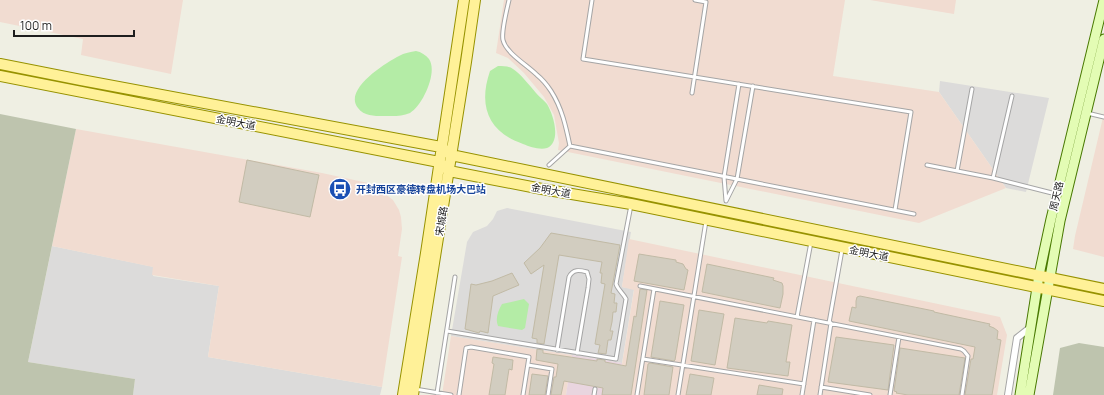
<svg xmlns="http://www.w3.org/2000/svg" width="1104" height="395" font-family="Manrope,'Noto Sans SC',sans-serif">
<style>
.residential{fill:#dcdbda}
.commercial{fill:#f1dcd1}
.industrial{fill:#e9d5df}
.construction{fill:#bec4ae}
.grass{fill:#b4eca6}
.building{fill:#d2cdc0;stroke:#c1baa5}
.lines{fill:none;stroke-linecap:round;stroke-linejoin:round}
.lane-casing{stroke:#a5a5a5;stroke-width:5}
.street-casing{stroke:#a5a5a5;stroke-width:8}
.secondary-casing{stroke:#487900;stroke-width:11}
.primary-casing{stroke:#979200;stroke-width:12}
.lane{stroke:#fff;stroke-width:3}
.street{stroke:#fff;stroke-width:6}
.secondary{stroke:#e3fcb4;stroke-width:9}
.primary{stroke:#fff198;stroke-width:10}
.labels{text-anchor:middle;stroke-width:3;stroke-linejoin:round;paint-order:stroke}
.street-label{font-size:10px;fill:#1e1e1e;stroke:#fff}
.transit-label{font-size:10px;font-weight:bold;fill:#164399;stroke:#fff;text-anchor:start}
</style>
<rect width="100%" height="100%" fill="#efefe3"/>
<path class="residential" d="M 940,81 L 1049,98 L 1026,192 L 1006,188 L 939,92 Z
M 507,208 L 631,232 L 622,287 L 634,289 L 622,363 L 451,336 L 467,242 L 473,232 L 487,226 L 493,219 L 497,211 Z
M 52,246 L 154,267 L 153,276 L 219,286 L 208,357 L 382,387 L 380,395 L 133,395 L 135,379 L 28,362 Z"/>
<path class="commercial" d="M 0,0 L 183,0 L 171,74 L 81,55 L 83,39 L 0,22 Z
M 504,0 L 845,0 L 833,76 L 939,92 L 1006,188 L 919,223 L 558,150 L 559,143 L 554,115 L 544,97 L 524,73 L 508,58 L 496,53 Z
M 870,0 L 956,0 L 954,14 Z
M 1104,113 L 1104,257 L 1073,249 L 1075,236 Z
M 76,129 L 322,173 L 368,183 L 375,186 L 393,200 L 399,210 L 401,217 L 402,229 L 398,256 L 402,257 L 382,387 L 208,357 L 219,286 L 152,275 L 153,267 L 52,246 Z
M 629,239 L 1000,317 L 1007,335 L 997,395 L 617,395 L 634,290 L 622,287 Z
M 451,336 L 572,355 L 566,395 L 442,395 Z"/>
<path class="industrial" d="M 572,355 L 622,363 L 617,395 L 566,395 Z"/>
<path class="construction" d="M 0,114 L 76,129 L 28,362 L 135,379 L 133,395 L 0,395 Z
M 1079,343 L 1104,347 L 1104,395 L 1053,395 L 1060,348 Z"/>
<path class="grass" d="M 416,51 C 421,52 426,55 429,59 C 438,72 423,105 410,113 C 401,117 392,116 383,116 C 374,116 364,116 358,108 C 343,90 385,63 399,56 C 404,53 411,52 416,51 Z
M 498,66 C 503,66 509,66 513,69 C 520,73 530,86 536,93 C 539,97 544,100 547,104 C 553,114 562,141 547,148 C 540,150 530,147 523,144 C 488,132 478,106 490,71 Z
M 524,299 L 529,304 L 525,328 L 522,330 L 498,326 C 495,319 498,311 502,304 Z"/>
<path class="building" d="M 247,160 L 319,175 L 310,217 L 239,202 Z
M 551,233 L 620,245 L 611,293 L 615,294 L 614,303 L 617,303 L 616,312 L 613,312 L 612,322 L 610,331 L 613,331 L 611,340 L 608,340 L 606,354 L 598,353 L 600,345 L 595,344 L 605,284 L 601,283 L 602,273 L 600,273 L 602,262 L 559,255 L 544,344 L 537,343 L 537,339 L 532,338 L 544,265 L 531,274 L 524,263 L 540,248 Z
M 639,254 L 676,260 L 676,262 L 683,264 L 686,269 L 688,270 L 684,290 L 634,281 Z
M 707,264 L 774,278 L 773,280 L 782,283 L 783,286 L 783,294 L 780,308 L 702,292 Z
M 512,273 L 519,285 L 493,296 L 488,333 L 480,331 L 479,333 L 465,329 L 471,284 L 476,285 L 492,281 Z
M 640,289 L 647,290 L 631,395 L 602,395 L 603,388 L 564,381 L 561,395 L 551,395 L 554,377 L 556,377 L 558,364 L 536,360 L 537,349 L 543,350 L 543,353 L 597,361 L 597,359 L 605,360 L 605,362 L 626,366 L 634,316 L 636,317 Z
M 860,296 L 934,311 L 934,312 L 990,324 L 989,326 L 994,328 L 998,331 L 997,339 L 1001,340 L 992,395 L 965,395 L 971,359 L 973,359 L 975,347 L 849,321 L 852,307 L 856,308 L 856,301 L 857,297 Z
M 660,301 L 684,305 L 675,360 L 674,361 L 651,357 Z
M 699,310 L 724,314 L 715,365 L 691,361 Z
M 735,318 L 767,323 L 768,321 L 792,325 L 786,362 L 790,362 L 788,376 L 727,368 Z
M 836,337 L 894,345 L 888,390 L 828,382 Z
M 900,348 L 965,358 L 959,395 L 908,395 L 896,393 L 897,392 L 894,391 Z
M 493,357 L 513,360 L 512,370 L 509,369 L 505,395 L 489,395 L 494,364 L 492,363 Z
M 650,363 L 673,367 L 669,395 L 644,395 L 648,364 Z
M 532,374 L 548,376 L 545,395 L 529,395 Z
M 690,374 L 714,378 L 711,395 L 686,395 Z
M 759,385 L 783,389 L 782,395 L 757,395 Z"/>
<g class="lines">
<g class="lane-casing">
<path id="lane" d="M 509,0 C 507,9 501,32 503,40 C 506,53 527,65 537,75 C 542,79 547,85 551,91 C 562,108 566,127 570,146 L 914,214
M 592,0 L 583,59 L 911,112 L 895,210
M 739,84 L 724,177 L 726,201 L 737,179 L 753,86
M 692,93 L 706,2 L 695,0
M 1087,113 L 1104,117
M 549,165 L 570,146
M 927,165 L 993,178 L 1056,194
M 957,171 L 972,89
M 993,178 L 1012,96
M 640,286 L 961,349 L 964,351 L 968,356 L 962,395
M 797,317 L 811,242
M 829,323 L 842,250
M 447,331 L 616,359 L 626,299 C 623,293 618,290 616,284 L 631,205
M 557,350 L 569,277 C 573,269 579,270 587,272 L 589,279 L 588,288 L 577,353
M 643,359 L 804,384
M 528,365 L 552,369 L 548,395
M 821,387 L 870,395
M 415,389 L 451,395
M 437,393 L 455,277
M 459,395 L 466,348 L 471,347 L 529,357 L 523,395
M 594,395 L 595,389
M 637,395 L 654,289
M 678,395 L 706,221
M 802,395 L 814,320
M 820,395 L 831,323
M 890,395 L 899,337"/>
</g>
<g class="street-casing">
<path id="street" d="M 1008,395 L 1017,338 L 1031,327"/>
</g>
<g class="secondary-casing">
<path id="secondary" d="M 1020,395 L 1039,275 L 1051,219 L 1104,0
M 1029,395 L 1060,221 L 1104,39"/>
</g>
<g class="primary-casing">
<path id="primary" d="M 0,64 L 81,80 L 441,147 L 451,155 L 1104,289
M 0,76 L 439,162 L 449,171 L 542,189 L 631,204 L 1104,301
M 403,395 L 426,253 L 464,0
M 413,395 L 466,62 L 475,0"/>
</g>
<use href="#lane" class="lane"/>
<use href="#street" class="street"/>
<use href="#secondary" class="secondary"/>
<use href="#primary" class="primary"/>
</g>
<defs>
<g id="bus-disc" transform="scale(1.15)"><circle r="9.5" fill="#1a4fb4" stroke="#fff"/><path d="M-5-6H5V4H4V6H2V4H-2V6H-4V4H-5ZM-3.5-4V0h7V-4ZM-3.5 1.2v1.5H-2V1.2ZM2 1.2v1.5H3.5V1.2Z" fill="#fff"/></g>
</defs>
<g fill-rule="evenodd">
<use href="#bus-disc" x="340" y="189"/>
</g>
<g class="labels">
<g class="street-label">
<text transform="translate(236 122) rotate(11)" y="4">金明大道</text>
<text transform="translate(551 190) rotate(10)" y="4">金明大道</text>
<text transform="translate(1056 196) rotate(-77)" y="4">周天路</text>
<text transform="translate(441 221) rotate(-81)" y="4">宋城路</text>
<text transform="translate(869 253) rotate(11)" y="4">金明大道</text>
</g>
<g class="transit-label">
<text x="356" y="193">开封西区豪德转盘机场大巴站</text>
</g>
</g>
<path d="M14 30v6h120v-6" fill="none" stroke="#1e1e1e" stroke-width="2"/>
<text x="20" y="30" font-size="12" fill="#1e1e1e" stroke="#ffffff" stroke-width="3" paint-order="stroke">100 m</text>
</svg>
